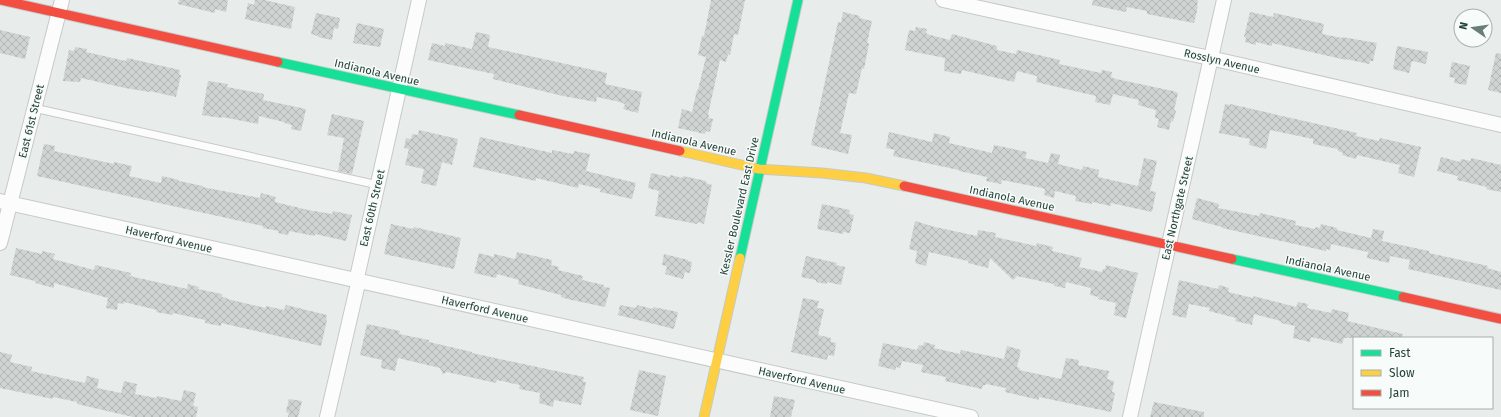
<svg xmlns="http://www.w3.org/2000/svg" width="1501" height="417" font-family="'Fira Sans',sans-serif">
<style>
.building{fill:url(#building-cross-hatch)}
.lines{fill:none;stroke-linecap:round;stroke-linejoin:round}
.lane-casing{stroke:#c5cac8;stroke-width:9}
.street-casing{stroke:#c5cac8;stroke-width:16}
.fast-casing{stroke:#c3cbc8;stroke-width:11}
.slow-casing{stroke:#c3cbc8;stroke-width:11}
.jam-casing{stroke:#c3cbc8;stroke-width:11}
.lane{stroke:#fcfcfc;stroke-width:7}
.street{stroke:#fcfcfc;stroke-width:14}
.fast{stroke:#16e098;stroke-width:9}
.slow{stroke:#ffcf43;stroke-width:9}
.jam{stroke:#f24e42;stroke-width:9}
.labels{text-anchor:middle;stroke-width:3;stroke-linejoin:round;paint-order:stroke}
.street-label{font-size:11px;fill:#24423a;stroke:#f7fbf9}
</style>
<defs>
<pattern id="building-cross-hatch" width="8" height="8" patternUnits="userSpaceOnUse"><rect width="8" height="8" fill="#cfd4d2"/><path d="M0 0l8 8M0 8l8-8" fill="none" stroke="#b2b7b5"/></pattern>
</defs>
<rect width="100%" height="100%" fill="#e8edeb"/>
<path class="building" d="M 179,0 L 228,0 L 226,12 L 215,9 L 215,13 L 178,4 Z
M 255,0 L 264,0 L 295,7 L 291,29 L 245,19 L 248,3 L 254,5 Z
M 711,0 L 745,0 L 738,35 L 734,34 L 730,55 L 728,54 L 726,62 L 720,60 L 708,115 L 709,116 L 708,118 L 713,119 L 710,132 L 706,131 L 705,134 L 678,128 L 682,109 L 692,112 L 697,90 L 698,90 L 706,57 L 698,55 L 702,36 L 704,36 Z
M 1093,0 L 1198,0 L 1197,6 L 1198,6 L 1194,23 L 1147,14 L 1147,11 L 1127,7 L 1126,12 L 1092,5 Z
M 843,12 L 860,16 L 859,18 L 872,21 L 867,43 L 869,44 L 864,69 L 862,68 L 856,94 L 849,93 L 840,133 L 852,135 L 848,154 L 811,145 L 835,36 L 838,22 L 841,23 Z
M 1250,12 L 1273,17 L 1274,13 L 1324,24 L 1322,34 L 1342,38 L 1342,37 L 1377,43 L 1373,61 L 1370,61 L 1369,64 L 1346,59 L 1346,60 L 1272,43 L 1272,46 L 1256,42 L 1256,45 L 1245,42 L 1246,37 L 1244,37 Z
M 316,13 L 340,18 L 338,29 L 334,28 L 332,40 L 318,37 L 318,36 L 311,34 Z
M 357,23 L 384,29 L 380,47 L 353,43 Z
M 916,27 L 927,29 L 926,33 L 930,35 L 950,40 L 952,34 L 997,46 L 997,50 L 1016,54 L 1017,50 L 1060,60 L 1059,64 L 1101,73 L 1102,70 L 1112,72 L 1111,77 L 1116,79 L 1173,91 L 1178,93 L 1174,110 L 1176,111 L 1173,122 L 1171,121 L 1169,130 L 1157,127 L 1159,119 L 1155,118 L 1156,110 L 1138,105 L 1139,100 L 1113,94 L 1110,105 L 1095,102 L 1096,96 L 1036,82 L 1037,76 L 1017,71 L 1014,82 L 962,70 L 961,74 L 944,71 L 945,58 L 905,50 L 909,30 L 915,31 Z
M 0,30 L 30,37 L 25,59 L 0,53 Z
M 476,32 L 490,35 L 488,47 L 607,73 L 605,84 L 642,92 L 638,113 L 623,109 L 625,104 L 620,102 L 597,97 L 596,102 L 563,96 L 493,79 L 494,74 L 428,60 L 432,43 L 445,46 L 445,43 L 472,49 Z
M 1397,46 L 1428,52 L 1426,64 L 1412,61 L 1409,73 L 1393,69 Z
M 75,47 L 87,49 L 86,52 L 126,61 L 127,58 L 180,70 L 179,75 L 181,75 L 176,97 L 150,91 L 150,92 L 125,88 L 81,78 L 80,82 L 63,81 L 69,50 L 74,51 Z
M 1496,53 L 1501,54 L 1501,93 L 1488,90 Z
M 1452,62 L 1470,66 L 1466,85 L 1454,83 L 1455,78 L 1449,77 Z
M 208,81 L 228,84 L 227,87 L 264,94 L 263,100 L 306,109 L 301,131 L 291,129 L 292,125 L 284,123 L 284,122 L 259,116 L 258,124 L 222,117 L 221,118 L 202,115 Z
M 1225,104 L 1230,105 L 1230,104 L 1357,133 L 1356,136 L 1379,141 L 1380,138 L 1421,147 L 1414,177 L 1398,173 L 1400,165 L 1357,155 L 1356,159 L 1342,155 L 1343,153 L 1338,151 L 1338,149 L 1313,144 L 1313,139 L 1270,130 L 1266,149 L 1249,145 L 1250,139 L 1219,133 Z
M 332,114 L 364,121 L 352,174 L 338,171 L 344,138 L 327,135 Z
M 419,130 L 458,139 L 452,165 L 442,162 L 436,186 L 421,183 L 424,169 L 405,165 L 409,149 L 404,148 L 406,138 L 411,139 L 412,134 L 418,135 Z
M 889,132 L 932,142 L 934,133 L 950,137 L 949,143 L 992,153 L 994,145 L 1027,152 L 1025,158 L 1048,163 L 1051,153 L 1060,155 L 1058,164 L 1082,170 L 1083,166 L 1099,170 L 1098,177 L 1138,186 L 1144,158 L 1157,161 L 1150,191 L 1156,192 L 1152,212 L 1111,203 L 1111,206 L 1092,202 L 1092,204 L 1075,201 L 1076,196 L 1055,191 L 1054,198 L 1044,195 L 1045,189 L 1042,188 L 1002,180 L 1001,184 L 986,181 L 987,177 L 959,171 L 959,170 L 893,156 L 895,150 L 886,148 Z
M 480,137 L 552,153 L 552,150 L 573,154 L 574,151 L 590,154 L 586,171 L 636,183 L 632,199 L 600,192 L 601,189 L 579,184 L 578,188 L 536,178 L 536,181 L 473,167 Z
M 44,144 L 55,146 L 54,151 L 114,164 L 114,162 L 132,166 L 129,176 L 161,183 L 162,176 L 179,180 L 179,181 L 203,186 L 202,187 L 260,198 L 261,193 L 276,197 L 275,202 L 308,210 L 332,214 L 333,211 L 352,215 L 346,241 L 315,234 L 315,236 L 289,231 L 288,235 L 278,233 L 279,231 L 263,228 L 263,226 L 37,176 Z
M 1441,157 L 1460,162 L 1461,159 L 1471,161 L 1471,158 L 1501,165 L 1501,192 L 1486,189 L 1487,187 L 1457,180 L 1458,176 L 1437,171 Z
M 651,173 L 670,177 L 670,175 L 683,178 L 683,176 L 706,181 L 706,183 L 712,185 L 704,224 L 698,222 L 697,224 L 655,216 L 659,191 L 648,188 Z
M 1197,198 L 1219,204 L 1218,208 L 1259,216 L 1260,213 L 1296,221 L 1295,225 L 1315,229 L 1316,227 L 1320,228 L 1321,224 L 1337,228 L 1337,230 L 1371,238 L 1373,229 L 1384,231 L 1382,241 L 1429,251 L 1429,253 L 1488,266 L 1487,268 L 1501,272 L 1501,290 L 1408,269 L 1410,260 L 1390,256 L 1389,263 L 1367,258 L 1368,252 L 1331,244 L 1330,250 L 1326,249 L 1326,251 L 1222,228 L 1222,227 L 1192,219 Z
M 822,204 L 850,210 L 849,214 L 854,215 L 850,233 L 843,232 L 843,234 L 817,229 Z
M 915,221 L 935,227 L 977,236 L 978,230 L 996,233 L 995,237 L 1036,246 L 1037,243 L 1053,247 L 1052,251 L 1082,258 L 1079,267 L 1102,272 L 1103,269 L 1105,269 L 1106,265 L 1138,273 L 1126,318 L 1114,315 L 1116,303 L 1098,299 L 1099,297 L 1090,295 L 1091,288 L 1066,282 L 1065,288 L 1054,286 L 1054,284 L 1017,276 L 1013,280 L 990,258 L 988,268 L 968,263 L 968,261 L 929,252 L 926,266 L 915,263 L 917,251 L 909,249 Z
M 391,224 L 413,229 L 414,227 L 461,238 L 454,269 L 384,254 Z
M 16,248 L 42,254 L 42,251 L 55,254 L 53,259 L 94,270 L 95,265 L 131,273 L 130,276 L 187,289 L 188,284 L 199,287 L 198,289 L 222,294 L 222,297 L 227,298 L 227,299 L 266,308 L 266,306 L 284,310 L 286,305 L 327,315 L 326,319 L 327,320 L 321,346 L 221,323 L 221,326 L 205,323 L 205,320 L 173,313 L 173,315 L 156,312 L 157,310 L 124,302 L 124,304 L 118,303 L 117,310 L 106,308 L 108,298 L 54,283 L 54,288 L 35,283 L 35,281 L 10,275 Z
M 517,252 L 552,260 L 551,265 L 559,267 L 558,270 L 583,276 L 582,280 L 604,285 L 604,287 L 610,288 L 605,307 L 567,299 L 561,297 L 561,295 L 518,284 L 519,280 L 497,274 L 496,278 L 474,273 L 479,253 L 494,257 L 494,254 L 515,259 Z
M 664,254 L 688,260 L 688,261 L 692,262 L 690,273 L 685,272 L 683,279 L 665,274 L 667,266 L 662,265 Z
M 806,256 L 837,263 L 836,265 L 845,267 L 841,285 L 827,282 L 827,284 L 816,282 L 816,280 L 801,277 Z
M 1179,280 L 1218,289 L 1219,285 L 1229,288 L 1228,292 L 1253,298 L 1253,296 L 1296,307 L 1298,302 L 1308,304 L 1307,308 L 1331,313 L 1332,309 L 1349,313 L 1347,321 L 1403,334 L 1402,338 L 1344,338 L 1342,344 L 1311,337 L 1310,342 L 1293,338 L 1295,326 L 1281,323 L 1281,321 L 1254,314 L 1252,325 L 1235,321 L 1236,318 L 1209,311 L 1210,308 L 1189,304 L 1186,318 L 1172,315 Z
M 803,298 L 819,301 L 817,308 L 824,309 L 818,335 L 831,338 L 831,342 L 836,343 L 834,356 L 828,355 L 827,360 L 791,352 Z
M 620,305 L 636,308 L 637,305 L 653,309 L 653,307 L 678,312 L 674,329 L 618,315 Z
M 367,324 L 400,331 L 399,334 L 429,340 L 429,342 L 472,352 L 472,353 L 584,377 L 583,382 L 586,382 L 581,405 L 554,400 L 553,407 L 539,403 L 540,393 L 519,389 L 520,385 L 497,380 L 496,383 L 447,372 L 443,374 L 440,368 L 398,358 L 395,371 L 381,368 L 382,360 L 360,355 Z
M 924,342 L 935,345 L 934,348 L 960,354 L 961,350 L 1004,359 L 1007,346 L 1021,350 L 1017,367 L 1020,368 L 1019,370 L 1061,379 L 1066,358 L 1079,360 L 1078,365 L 1109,371 L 1107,379 L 1114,381 L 1112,392 L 1115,393 L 1111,412 L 1039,397 L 1039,400 L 1005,392 L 1006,388 L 986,384 L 986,385 L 983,385 L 982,389 L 945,381 L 946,377 L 921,372 L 923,365 L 902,361 L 900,368 L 896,367 L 895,370 L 878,366 L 883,343 L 917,350 L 919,345 L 923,346 Z
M 0,352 L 12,355 L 10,362 L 32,367 L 31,371 L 85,383 L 87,376 L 99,379 L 97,388 L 121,393 L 124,381 L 137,384 L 135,394 L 156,398 L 157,396 L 181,401 L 184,390 L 196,393 L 193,406 L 198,407 L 196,417 L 133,417 L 77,404 L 77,402 L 53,397 L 53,399 L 0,388 Z
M 639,370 L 666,376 L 658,416 L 630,410 Z
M 774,396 L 795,400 L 791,417 L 770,417 Z
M 289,399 L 302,401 L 298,417 L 288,417 L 289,413 L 286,412 Z
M 1154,402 L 1204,412 L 1204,417 L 1150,417 Z"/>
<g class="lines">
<g class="lane-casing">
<path id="lane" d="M 34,108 L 378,185"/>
</g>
<g class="street-casing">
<path id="street" d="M 943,0 L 1210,58 L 1501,125
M 0,201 L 971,417
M 0,243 L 62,0
M 327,417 L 357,288 L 358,273 L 419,0
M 1130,417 L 1224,0"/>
</g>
<g class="fast-casing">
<path id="fast" d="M 278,62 L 519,115
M 740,258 L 798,0
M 1232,259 L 1403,297"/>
</g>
<g class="slow-casing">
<path id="slow" d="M 680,151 L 759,169 L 822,173 L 866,178 L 904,186
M 704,417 L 740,258"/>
</g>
<g class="jam-casing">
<path id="jam" d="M 1,0 L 278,62
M 519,115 L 680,151
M 904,186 L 1232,259
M 1403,297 L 1501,319"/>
</g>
<use href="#lane" class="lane"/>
<use href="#street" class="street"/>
<use href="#fast" class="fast"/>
<use href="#slow" class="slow"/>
<use href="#jam" class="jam"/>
</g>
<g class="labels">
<g class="street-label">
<text transform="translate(1222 61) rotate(13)" y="4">Rosslyn Avenue</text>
<text transform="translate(377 72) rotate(13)" y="4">Indianola Avenue</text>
<text transform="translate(31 121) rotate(-76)" y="4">East 61st Street</text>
<text transform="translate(694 142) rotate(13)" y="4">Indianola Avenue</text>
<text transform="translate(1012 198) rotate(12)" y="4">Indianola Avenue</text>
<text transform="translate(739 206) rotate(-77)" y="4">Kessler Boulevard East Drive</text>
<text transform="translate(372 208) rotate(-77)" y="4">East 60th Street</text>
<text transform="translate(1177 208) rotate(-77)" y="4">East Northgate Street</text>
<text transform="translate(169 239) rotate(13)" y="4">Haverford Avenue</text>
<text transform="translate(1328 268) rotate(12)" y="4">Indianola Avenue</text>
<text transform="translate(485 309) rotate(13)" y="4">Haverford Avenue</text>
<text transform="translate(802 380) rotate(13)" y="4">Haverford Avenue</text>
</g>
</g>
<rect x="1353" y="337" width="140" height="72" fill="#f7fbf9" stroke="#a3b1ad"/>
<rect x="1361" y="350" width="20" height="6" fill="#16e098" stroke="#a3b1ad"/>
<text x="1389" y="357" font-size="12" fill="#24423a">Fast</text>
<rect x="1361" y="370" width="20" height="6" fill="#ffcf43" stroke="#a3b1ad"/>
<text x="1389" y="377" font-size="12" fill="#24423a">Slow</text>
<rect x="1361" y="390" width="20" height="6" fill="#f24e42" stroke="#a3b1ad"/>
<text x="1389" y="397" font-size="12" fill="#24423a">Jam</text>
<g transform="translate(1473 28) rotate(283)"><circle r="19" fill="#f7fbf9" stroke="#a3b1ad"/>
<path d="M0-3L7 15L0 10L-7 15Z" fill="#697e78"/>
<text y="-6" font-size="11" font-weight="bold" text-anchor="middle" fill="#24423a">N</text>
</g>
</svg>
